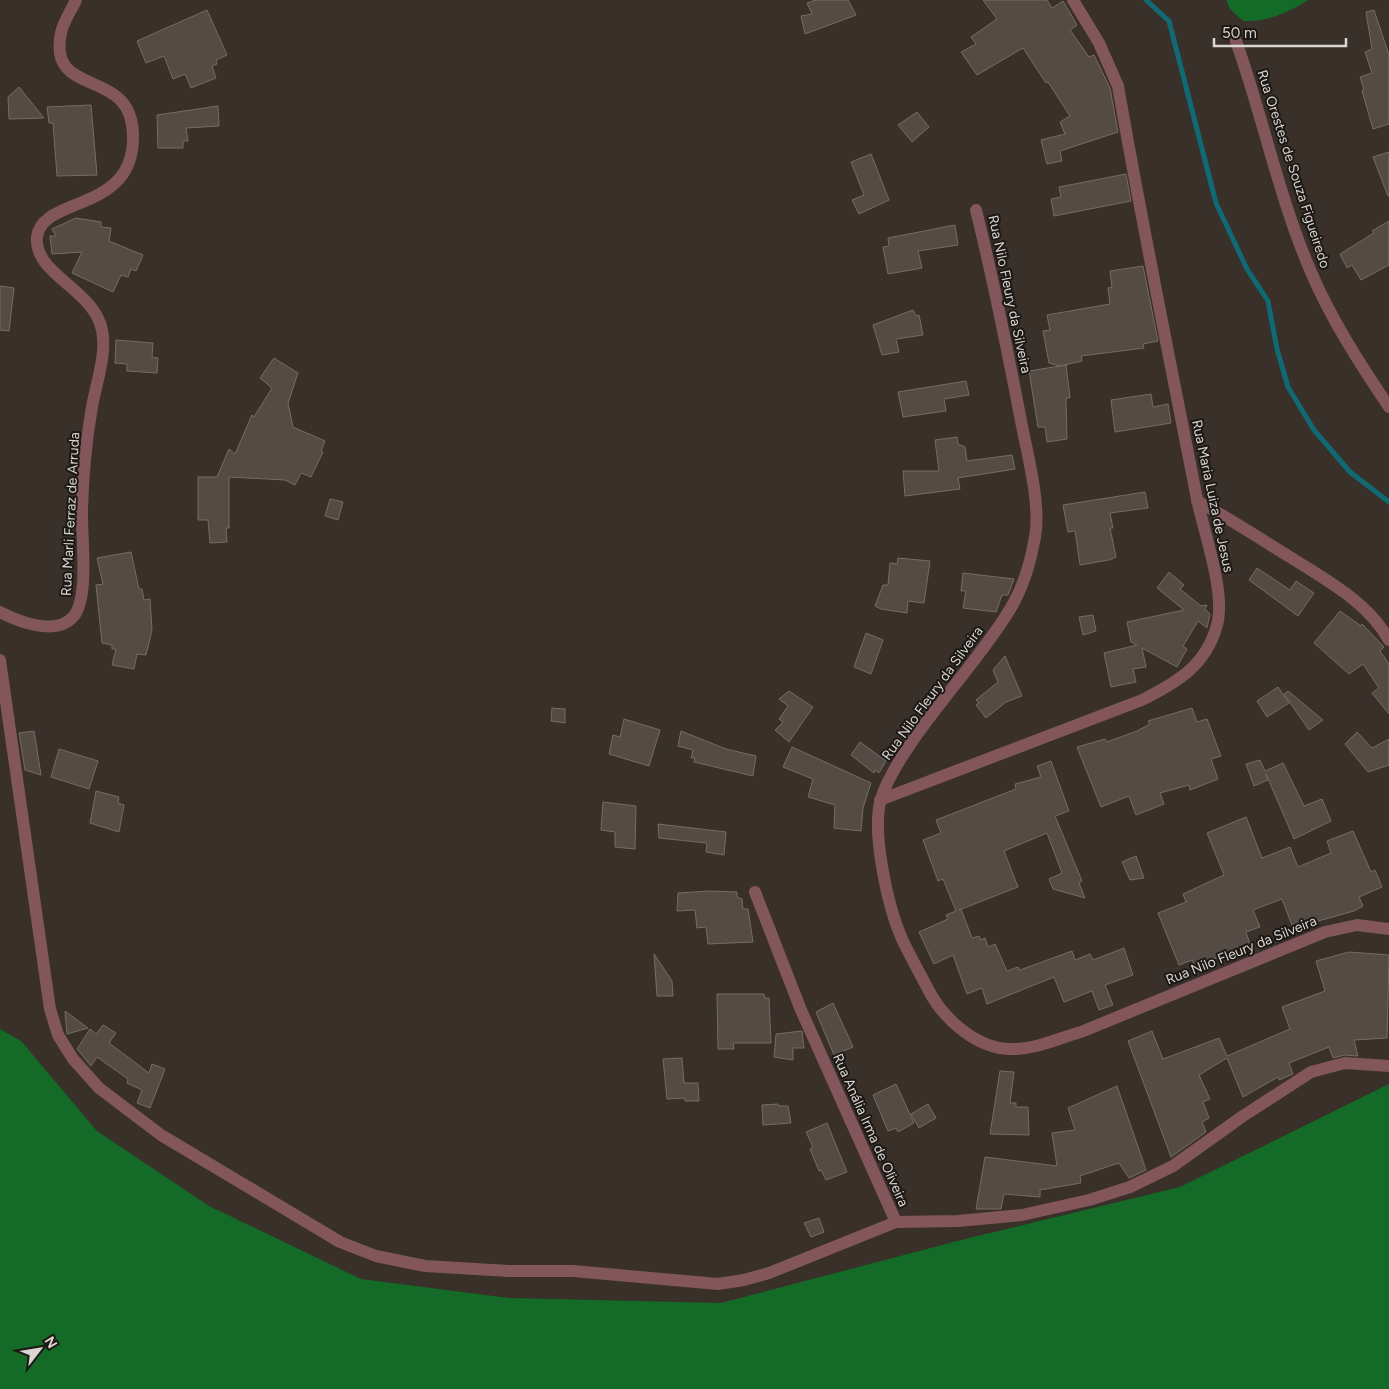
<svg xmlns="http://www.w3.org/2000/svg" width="1389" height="1389" font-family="Figtree,sans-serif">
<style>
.forest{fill:#136b27}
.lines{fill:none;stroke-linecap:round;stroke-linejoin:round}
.stream{stroke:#106973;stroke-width:5}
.building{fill:#544b44;stroke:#766c65}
.minor{stroke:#82565a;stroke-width:12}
.labels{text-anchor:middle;stroke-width:4;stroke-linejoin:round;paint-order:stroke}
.street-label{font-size:14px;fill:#dad5d1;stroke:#1c1815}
</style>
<rect width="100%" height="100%" fill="#383029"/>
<path class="forest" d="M 1226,0 L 1308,0 C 1287,13 1268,22 1243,21 L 1230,9 Z
M 0,1029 L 21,1041 L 97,1131 L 209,1206 L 361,1279 L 509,1298 L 721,1303 L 965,1239 L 1180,1187 L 1389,1084 L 1389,1389 L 0,1389 Z"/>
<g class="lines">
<path class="stream" d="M 1146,0 L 1169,21 L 1216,203 L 1247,269 L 1268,301 L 1277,349 L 1288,387 L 1314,430 L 1350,472 L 1389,502"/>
</g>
<path class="building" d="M 816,0 L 848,0 L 856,15 L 805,34 L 801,16 L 812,14 L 807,3 Z
M 983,0 L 1047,0 L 1052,8 L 1063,1 L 1077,25 L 1070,30 L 1089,57 L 1094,55 L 1110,88 L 1118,132 L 1060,151 L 1062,161 L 1047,164 L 1041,140 L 1065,134 L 1060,122 L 1070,116 L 1048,82 L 1046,83 L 1023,48 L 977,75 L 961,52 L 976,44 L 971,37 L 997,19 Z
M 207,10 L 227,55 L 216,60 L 217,64 L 212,66 L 216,78 L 191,88 L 185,74 L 173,79 L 164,56 L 146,63 L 137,41 Z
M 1374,10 L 1389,55 L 1389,124 L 1373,129 L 1362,91 L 1364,90 L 1360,77 L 1372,73 L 1365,52 L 1372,49 L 1366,12 Z
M 19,87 L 44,118 L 9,119 L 8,97 Z
M 91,105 L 97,175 L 57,176 L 53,123 L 49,123 L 47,107 Z
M 218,106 L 219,126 L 186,128 L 188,141 L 183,141 L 183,148 L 158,148 L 157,115 Z
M 917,112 L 929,127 L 912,142 L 898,125 Z
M 1389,152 L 1389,196 L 1388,196 L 1373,157 Z
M 871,154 L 889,200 L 859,214 L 852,200 L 864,195 L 851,162 Z
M 1126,174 L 1131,201 L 1054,216 L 1051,199 L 1061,197 L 1059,187 Z
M 76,218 L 101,222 L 101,227 L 111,228 L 109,241 L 143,255 L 136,271 L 131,269 L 128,277 L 121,275 L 113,292 L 72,273 L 82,252 L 52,254 L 50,236 L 56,236 L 52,229 Z
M 1389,221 L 1389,265 L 1361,280 L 1352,265 L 1347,268 L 1340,254 L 1374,233 L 1372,231 Z
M 955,225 L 958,245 L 918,251 L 922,268 L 888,274 L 883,247 L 889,246 L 888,238 Z
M 1143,266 L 1158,341 L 1143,344 L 1144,348 L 1081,356 L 1082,361 L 1060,366 L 1049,363 L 1043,331 L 1050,330 L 1047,315 L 1110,304 L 1108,288 L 1112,287 L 1110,271 Z
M 0,286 L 14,288 L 9,331 L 0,330 Z
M 913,310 L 916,316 L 919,315 L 923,335 L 896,339 L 899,352 L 882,355 L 873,325 Z
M 116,340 L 153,343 L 152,357 L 158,358 L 157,373 L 127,371 L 127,364 L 115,363 Z
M 274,358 L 298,373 L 288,403 L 293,427 L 325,441 L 321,451 L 323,452 L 311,477 L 301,473 L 295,485 L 285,480 L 229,477 L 229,528 L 226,528 L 227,542 L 210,543 L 208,520 L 198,520 L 198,477 L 217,477 L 229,449 L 235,454 L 252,415 L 254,417 L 272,388 L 260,378 Z
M 1066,365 L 1070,398 L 1066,398 L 1067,439 L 1047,442 L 1045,427 L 1038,427 L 1029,371 Z
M 966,381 L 969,395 L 944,399 L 946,411 L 903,417 L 898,392 Z
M 1151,394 L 1153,407 L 1168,404 L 1171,423 L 1115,432 L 1111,400 Z
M 957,437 L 958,444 L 965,447 L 967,461 L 1012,455 L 1015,469 L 958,478 L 960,489 L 905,496 L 903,471 L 939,471 L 935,440 Z
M 1145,492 L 1148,508 L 1110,513 L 1113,528 L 1110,528 L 1116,557 L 1109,560 L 1080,565 L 1075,531 L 1068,532 L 1063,505 Z
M 330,499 L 343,502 L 338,520 L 325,516 Z
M 131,552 L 139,589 L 142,589 L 144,600 L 150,599 L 152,630 L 146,655 L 137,654 L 134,669 L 112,665 L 116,649 L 112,649 L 112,645 L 102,643 L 96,585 L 103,584 L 97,558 Z
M 898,558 L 930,561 L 924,603 L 908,601 L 907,613 L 881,609 L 875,606 L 883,585 L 888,585 L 890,563 L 897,564 Z
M 1257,568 L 1290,590 L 1296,581 L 1314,593 L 1298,616 L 1249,580 Z
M 1169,572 L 1184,585 L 1180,589 L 1201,606 L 1207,605 L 1205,609 L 1210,614 L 1207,628 L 1198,621 L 1183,646 L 1187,649 L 1177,667 L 1142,648 L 1146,667 L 1133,669 L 1136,682 L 1111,687 L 1104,653 L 1137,645 L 1131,642 L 1127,622 L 1184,610 L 1157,588 Z
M 963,573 L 1014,579 L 1008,595 L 1002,595 L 996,612 L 963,608 L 966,591 L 961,591 Z
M 1340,611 L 1361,626 L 1362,624 L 1384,647 L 1380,651 L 1389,664 L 1389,714 L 1372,693 L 1379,688 L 1363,664 L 1349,674 L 1314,643 Z
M 1093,615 L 1096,631 L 1083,635 L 1079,617 Z
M 866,633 L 883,640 L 871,674 L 854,667 Z
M 1005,656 L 1022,696 L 1006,702 L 986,718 L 976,705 L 979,703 L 976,700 L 998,682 L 993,670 Z
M 1278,687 L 1289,703 L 1267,717 L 1257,701 Z
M 789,691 L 813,707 L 789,742 L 775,730 L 783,722 L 779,719 L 788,706 L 779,699 Z
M 1288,691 L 1323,720 L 1309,730 L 1284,694 Z
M 552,708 L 565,709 L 565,723 L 551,721 Z
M 1192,708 L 1197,722 L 1207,719 L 1221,756 L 1211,759 L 1218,779 L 1190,790 L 1189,785 L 1160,793 L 1164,804 L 1136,815 L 1129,796 L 1101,807 L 1077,747 L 1105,739 L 1107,742 L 1137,731 L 1150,724 L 1148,721 Z
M 624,719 L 660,730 L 649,766 L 609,754 L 613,735 L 620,737 Z
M 34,731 L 41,775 L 25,770 L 19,733 Z
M 681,731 L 726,749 L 756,756 L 753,776 L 694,762 L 695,758 L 691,758 L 693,750 L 678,746 Z
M 1357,732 L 1372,748 L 1389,739 L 1389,765 L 1368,772 L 1345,744 Z
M 860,742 L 886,761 L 879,773 L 875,770 L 874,773 L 851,755 Z
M 792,747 L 871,783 L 863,808 L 861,831 L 834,828 L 835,805 L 808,797 L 813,779 L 783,767 Z
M 59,749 L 98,761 L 89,789 L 51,777 Z
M 1260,760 L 1265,771 L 1283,763 L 1304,806 L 1322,799 L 1331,821 L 1294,839 L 1266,774 L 1268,780 L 1254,786 L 1246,764 Z
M 1051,761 L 1069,811 L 1055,816 L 1082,881 L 1079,883 L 1085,898 L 1053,889 L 1049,879 L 1062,873 L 1047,833 L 1004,851 L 1018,887 L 959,910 L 961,909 L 972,938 L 979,936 L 981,940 L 985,938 L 988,947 L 995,944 L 1007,971 L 1018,967 L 1020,970 L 1072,951 L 1075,960 L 1090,954 L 1093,960 L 1124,948 L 1133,975 L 1105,985 L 1113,1005 L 1099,1010 L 1092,991 L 1064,1002 L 1054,977 L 987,1004 L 982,988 L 967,994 L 953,955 L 934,964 L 919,932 L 948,919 L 946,915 L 956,911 L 943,879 L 938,881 L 923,840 L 941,833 L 936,820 L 1016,789 L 1015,784 L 1041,777 L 1037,766 Z
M 96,791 L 119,797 L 118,803 L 124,805 L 119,832 L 90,823 Z
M 603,802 L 636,806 L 635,849 L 615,847 L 615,832 L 601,830 Z
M 1246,817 L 1262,858 L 1290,847 L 1298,867 L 1331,853 L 1327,841 L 1353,831 L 1371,872 L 1375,870 L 1382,887 L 1359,897 L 1363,906 L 1354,911 L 1293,928 L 1282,899 L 1253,910 L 1260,927 L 1246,932 L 1250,944 L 1195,967 L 1192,960 L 1179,965 L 1158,913 L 1186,902 L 1183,894 L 1224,875 L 1207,833 Z
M 658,824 L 726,832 L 724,855 L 706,852 L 707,843 L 659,838 Z
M 1136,856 L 1144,878 L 1130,880 L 1122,862 Z
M 709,891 L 737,892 L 737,897 L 742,899 L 743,909 L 748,909 L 753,942 L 708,944 L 706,927 L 697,928 L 695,910 L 677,911 L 678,893 Z
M 1349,952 L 1389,955 L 1387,1038 L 1354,1040 L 1358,1056 L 1345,1055 L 1333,1058 L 1329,1047 L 1289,1063 L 1293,1074 L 1279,1080 L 1278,1077 L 1243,1097 L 1227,1058 L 1199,1075 L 1210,1099 L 1203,1102 L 1209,1118 L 1202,1122 L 1206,1132 L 1171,1157 L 1128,1041 L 1152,1031 L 1163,1059 L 1219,1038 L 1227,1056 L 1290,1029 L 1282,1007 L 1325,991 L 1316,961 Z
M 654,954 L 672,981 L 673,996 L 657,996 Z
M 717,994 L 764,994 L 765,998 L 769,998 L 771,1043 L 733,1043 L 734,1049 L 718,1049 Z
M 833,1003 L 853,1047 L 834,1055 L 816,1012 Z
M 65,1011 L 88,1028 L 67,1034 Z
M 103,1025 L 116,1033 L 109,1043 L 149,1073 L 152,1064 L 165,1069 L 150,1108 L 137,1103 L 142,1090 L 127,1083 L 128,1079 L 97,1057 L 91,1066 L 77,1049 L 90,1029 L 96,1034 Z
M 802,1031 L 804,1048 L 793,1048 L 793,1060 L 774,1057 L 776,1034 Z
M 682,1058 L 684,1083 L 698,1083 L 699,1101 L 685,1101 L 685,1098 L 667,1099 L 663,1059 Z
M 1000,1071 L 1014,1072 L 1010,1103 L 1016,1103 L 1016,1107 L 1028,1107 L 1029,1135 L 990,1134 Z
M 896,1084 L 914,1123 L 898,1132 L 896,1128 L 888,1131 L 873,1095 Z
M 1117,1086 L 1146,1170 L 1129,1178 L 1119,1163 L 1080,1176 L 1081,1183 L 1040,1190 L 1040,1197 L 1004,1194 L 1001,1209 L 976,1209 L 985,1157 L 1057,1166 L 1052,1133 L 1075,1130 L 1068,1108 Z
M 778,1104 L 779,1106 L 788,1106 L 791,1123 L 763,1125 L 762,1105 Z
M 928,1104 L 936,1118 L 919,1128 L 911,1114 Z
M 827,1123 L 847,1172 L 826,1180 L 821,1170 L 819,1171 L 810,1149 L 813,1147 L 806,1132 Z
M 819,1218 L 824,1232 L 811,1237 L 804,1223 Z"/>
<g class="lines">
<path class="minor" d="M 1236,41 C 1263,117 1279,198 1311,272 C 1331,319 1360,364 1389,407
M 976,210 C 994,282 1008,353 1022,426 C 1028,457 1041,506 1035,537 C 1026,590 1010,613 978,655 C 950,693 894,756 881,799 C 871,832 888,907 902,939 C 910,956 919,972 928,989 C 943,1019 977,1049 1011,1049 C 1034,1050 1059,1038 1081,1032 L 1325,932 L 1357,925 L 1389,929
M 1197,501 C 1229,518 1259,538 1290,557 C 1326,580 1368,602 1389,640
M 0,612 C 19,622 56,636 73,617 C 90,599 81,534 82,509 C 83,475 86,441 92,407 C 96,383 107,355 102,330 C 94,289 33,274 37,237 C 42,195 135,214 133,135 C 132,65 47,100 61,33 C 63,22 71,11 76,0
M 0,660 L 50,1009 L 58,1035 L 73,1059 L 99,1088 L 161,1135 L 340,1242 L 376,1256 L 425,1266 L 509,1271 L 573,1271 L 718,1284 L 744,1280 L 769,1273 L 896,1222 L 958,1221 L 1022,1215 L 1089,1200 L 1130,1187 L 1173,1166 L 1243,1116 L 1311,1072 L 1345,1063 L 1389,1066
M 880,800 L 1142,700 C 1176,683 1206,666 1217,625 C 1226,593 1204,533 1197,499 C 1170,361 1142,224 1118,86 L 1099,43 L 1073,0
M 755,892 L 801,1010 L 896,1222"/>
</g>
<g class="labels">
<g class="street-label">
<text transform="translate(1294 169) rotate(72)" y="5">Rua Orestes de Souza Figueiredo</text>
<text transform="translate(1010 294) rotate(78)" y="5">Rua Nilo Fleury da Silveira</text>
<text transform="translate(1213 496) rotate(78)" y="5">Rua Maria Luiza de Jesus</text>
<text transform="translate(70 514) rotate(-87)" y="5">Rua Marli Ferraz de Arruda</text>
<text transform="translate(932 693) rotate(-54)" y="5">Rua Nilo Fleury da Silveira</text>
<text transform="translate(1241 950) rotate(-22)" y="5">Rua Nilo Fleury da Silveira</text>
<text transform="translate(871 1130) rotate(66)" y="5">Rua Anália Irma de Oliveira</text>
</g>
</g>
<g transform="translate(40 1349) rotate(59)" stroke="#1c1815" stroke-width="4" paint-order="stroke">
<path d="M0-4L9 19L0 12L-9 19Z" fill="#dad5d1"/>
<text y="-8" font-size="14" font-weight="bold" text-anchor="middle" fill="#dad5d1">N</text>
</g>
<path d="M1214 38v8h132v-8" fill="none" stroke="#dad5d1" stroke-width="2.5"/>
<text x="1222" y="38" font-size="15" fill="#dad5d1" stroke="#1c1815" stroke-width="4" paint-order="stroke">50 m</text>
</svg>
